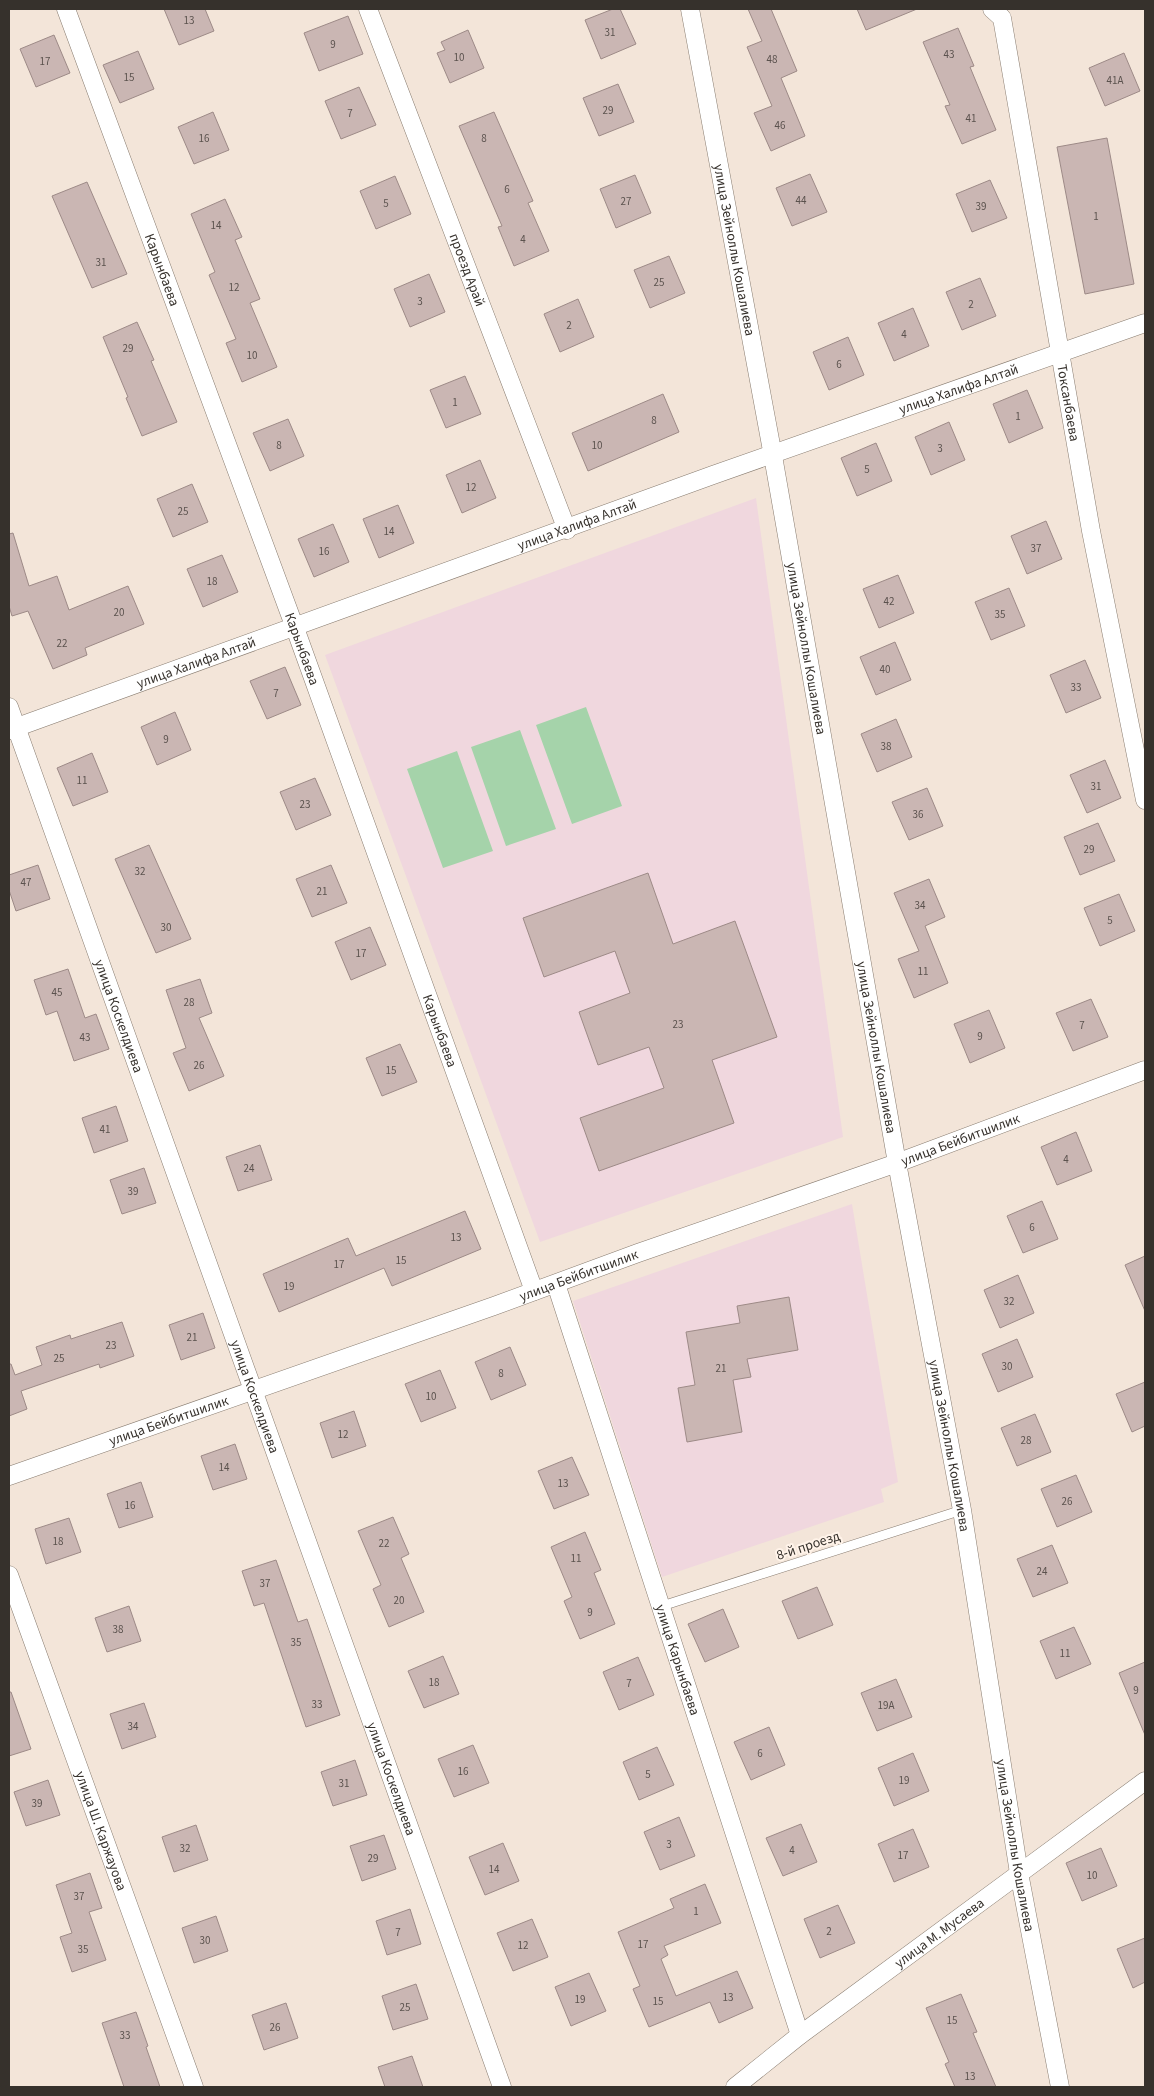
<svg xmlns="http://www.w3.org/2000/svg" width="1154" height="2096" font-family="'Source Sans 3',sans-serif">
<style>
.education{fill:#f0d7de}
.green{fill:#a5d3aa}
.building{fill:#cab6b3;stroke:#9d8a87}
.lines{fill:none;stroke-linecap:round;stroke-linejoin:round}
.lane-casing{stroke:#887c70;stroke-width:10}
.street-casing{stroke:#887c70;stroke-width:19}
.lane{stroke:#fff;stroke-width:9}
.street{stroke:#fff;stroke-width:18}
.labels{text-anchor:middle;stroke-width:4;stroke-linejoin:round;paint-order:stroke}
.number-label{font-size:11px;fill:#5b524e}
.street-label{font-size:14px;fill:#36312c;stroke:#fff3e9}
</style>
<rect width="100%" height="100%" fill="#f3e5d9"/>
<path class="education" d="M 756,498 L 843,1137 L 540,1242 L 325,655 Z
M 852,1204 L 898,1482 L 881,1489 L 884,1502 L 662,1577 L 573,1301 Z"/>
<path class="green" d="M 586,707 L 622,806 L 572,824 L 536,725 Z
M 520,730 L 556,829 L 506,846 L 471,747 Z
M 457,751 L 493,851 L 443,868 L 407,769 Z"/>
<path class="building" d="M 164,9 L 205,9 L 214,31 L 179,45 Z
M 613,9 L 620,9 L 636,44 L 601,59 L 585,20 Z
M 748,9 L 771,9 L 797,71 L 781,78 L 805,136 L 771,151 L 754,113 L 772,106 L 747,47 L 762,41 Z
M 857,9 L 917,9 L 866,30 Z
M 348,16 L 363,54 L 319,71 L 304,33 Z
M 958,28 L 974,66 L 970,67 L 996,130 L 962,144 L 945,106 L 950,105 L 923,42 Z
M 468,30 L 484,68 L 450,83 L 437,53 L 445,50 L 441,42 Z
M 54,35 L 70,73 L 36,87 L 20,49 Z
M 138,51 L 154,89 L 120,103 L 103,65 Z
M 1124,53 L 1140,91 L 1105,106 L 1089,68 Z
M 618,84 L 634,122 L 599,136 L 583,98 Z
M 359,87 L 376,125 L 341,139 L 325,101 Z
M 213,112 L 229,150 L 194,164 L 178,127 Z
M 494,112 L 533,201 L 528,203 L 549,251 L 514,266 L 498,227 L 502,226 L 459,126 Z
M 1107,138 L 1134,284 L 1085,294 L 1057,147 Z
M 810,174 L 827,212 L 792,226 L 776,188 Z
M 635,175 L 651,213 L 616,228 L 600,189 Z
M 395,176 L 411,214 L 376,229 L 360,191 Z
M 990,180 L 1007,218 L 972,232 L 956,194 Z
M 87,182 L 127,274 L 92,288 L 52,196 Z
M 225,199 L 242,237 L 235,240 L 260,299 L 250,303 L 277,367 L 242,382 L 226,343 L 236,339 L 209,275 L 215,272 L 191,214 Z
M 669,256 L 685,293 L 650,308 L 634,270 Z
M 429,274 L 445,312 L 410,327 L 394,289 Z
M 980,278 L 996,316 L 962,330 L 946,292 Z
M 578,299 L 594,337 L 560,352 L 544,314 Z
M 913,308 L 929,346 L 894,361 L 878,323 Z
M 137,322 L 154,360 L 151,361 L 177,422 L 142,436 L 126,398 L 128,397 L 103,337 Z
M 848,337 L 864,375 L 829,390 L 813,352 Z
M 465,376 L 481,414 L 446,428 L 430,390 Z
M 1027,390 L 1043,428 L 1009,443 L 993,404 Z
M 663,394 L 679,432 L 588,471 L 572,433 Z
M 288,419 L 304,456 L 270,471 L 253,433 Z
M 949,422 L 965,460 L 931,475 L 915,437 Z
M 876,443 L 892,481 L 857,496 L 841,458 Z
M 480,460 L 496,498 L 462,513 L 446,475 Z
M 192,484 L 208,522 L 173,537 L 157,499 Z
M 398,505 L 414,543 L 379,558 L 363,519 Z
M 1046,521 L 1062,559 L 1027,574 L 1011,536 Z
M 333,524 L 349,562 L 314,577 L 298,539 Z
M 13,533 L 29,586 L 57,576 L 69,610 L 128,586 L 144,624 L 85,648 L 87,655 L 53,669 L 28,611 L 12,616 L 9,606 L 9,534 Z
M 222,555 L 238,592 L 203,607 L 187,569 Z
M 898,575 L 914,613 L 879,628 L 863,589 Z
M 1009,588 L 1025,626 L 991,640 L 975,602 Z
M 895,642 L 911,680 L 876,695 L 860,657 Z
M 1085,660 L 1101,698 L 1066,713 L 1050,675 Z
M 285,667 L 301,705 L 267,719 L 250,681 Z
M 175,712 L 191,750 L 157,765 L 141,727 Z
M 896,719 L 912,757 L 877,772 L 861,734 Z
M 92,753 L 108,792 L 73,806 L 57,768 Z
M 1105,760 L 1121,798 L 1087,813 L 1070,775 Z
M 315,778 L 331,815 L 296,830 L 280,792 Z
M 927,788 L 943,826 L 909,840 L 892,802 Z
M 1098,823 L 1115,861 L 1080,875 L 1064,837 Z
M 149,845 L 191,939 L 156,953 L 115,859 Z
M 38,865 L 50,899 L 16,911 L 9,890 L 9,875 Z
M 331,865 L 347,903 L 312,917 L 296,879 Z
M 648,873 L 673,944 L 735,921 L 777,1037 L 712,1060 L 734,1123 L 599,1171 L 580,1118 L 664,1088 L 649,1047 L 598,1065 L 579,1012 L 630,993 L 615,951 L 544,977 L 523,918 Z
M 929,879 L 945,917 L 925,926 L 948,983 L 914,998 L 898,959 L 919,951 L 894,893 Z
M 1119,894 L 1135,931 L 1100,946 L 1084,908 Z
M 370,927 L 386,965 L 351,980 L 335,942 Z
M 68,969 L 85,1018 L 96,1014 L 109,1049 L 74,1061 L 57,1011 L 46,1015 L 34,980 Z
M 200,979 L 212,1013 L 199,1018 L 224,1076 L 189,1091 L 173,1053 L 186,1048 L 166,990 Z
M 1091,999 L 1108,1037 L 1073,1051 L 1056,1013 Z
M 989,1010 L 1005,1048 L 970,1063 L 954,1024 Z
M 400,1044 L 417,1082 L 382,1096 L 366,1058 Z
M 116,1106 L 128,1141 L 94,1153 L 82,1118 Z
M 1076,1132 L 1092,1171 L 1057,1185 L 1041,1147 Z
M 260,1145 L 272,1180 L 238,1191 L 226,1157 Z
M 144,1168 L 156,1203 L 122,1214 L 110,1180 Z
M 1042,1201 L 1058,1239 L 1023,1253 L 1007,1216 Z
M 465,1211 L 481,1249 L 392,1286 L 384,1268 L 279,1312 L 263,1274 L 348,1238 L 356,1256 Z
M 1145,1256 L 1145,1311 L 1125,1265 Z
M 1018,1275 L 1034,1313 L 1000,1328 L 984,1290 Z
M 789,1297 L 798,1350 L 747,1359 L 751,1377 L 733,1380 L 742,1432 L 687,1442 L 678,1388 L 695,1385 L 686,1332 L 740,1323 L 737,1306 Z
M 203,1313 L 215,1348 L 181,1360 L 169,1325 Z
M 122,1322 L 134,1356 L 100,1368 L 99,1364 L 21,1391 L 27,1409 L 9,1416 L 9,1364 L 11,1364 L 15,1375 L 42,1365 L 36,1347 L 70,1335 L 71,1339 Z
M 1017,1339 L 1033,1377 L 998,1392 L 982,1354 Z
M 510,1347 L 526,1385 L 491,1400 L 475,1362 Z
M 440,1370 L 456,1408 L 421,1422 L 405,1384 Z
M 1145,1382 L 1145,1426 L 1132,1432 L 1116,1394 Z
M 354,1411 L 366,1446 L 332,1458 L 320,1423 Z
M 1035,1414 L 1051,1452 L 1017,1466 L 1001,1428 Z
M 235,1444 L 247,1479 L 213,1490 L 201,1456 Z
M 572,1457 L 589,1495 L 554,1509 L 538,1471 Z
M 1076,1475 L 1092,1512 L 1057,1527 L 1041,1489 Z
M 141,1482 L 153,1517 L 119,1528 L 107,1494 Z
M 393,1517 L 409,1554 L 401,1558 L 424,1612 L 389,1627 L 373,1589 L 381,1585 L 358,1531 Z
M 69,1518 L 81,1552 L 46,1564 L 35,1529 Z
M 585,1532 L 601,1570 L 594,1573 L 615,1624 L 580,1639 L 564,1601 L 572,1597 L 551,1547 Z
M 1052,1545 L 1068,1583 L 1033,1597 L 1017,1559 Z
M 276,1560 L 298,1622 L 307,1619 L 340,1715 L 306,1727 L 264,1603 L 254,1606 L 242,1571 Z
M 817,1587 L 833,1625 L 798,1639 L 782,1601 Z
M 129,1606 L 141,1641 L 107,1652 L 95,1618 Z
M 723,1609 L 739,1647 L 705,1662 L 688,1624 Z
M 1074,1627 L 1091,1664 L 1056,1679 L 1040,1641 Z
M 443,1656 L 459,1694 L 424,1708 L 408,1671 Z
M 638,1657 L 654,1695 L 619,1710 L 603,1672 Z
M 1145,1662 L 1145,1735 L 1119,1673 Z
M 896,1679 L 912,1717 L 877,1731 L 861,1693 Z
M 9,1692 L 11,1692 L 31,1749 L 9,1756 Z
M 144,1703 L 156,1737 L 122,1749 L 110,1714 Z
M 769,1727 L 785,1765 L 751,1780 L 734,1742 Z
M 473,1745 L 489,1783 L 454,1797 L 438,1759 Z
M 657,1747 L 674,1785 L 639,1800 L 623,1762 Z
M 913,1753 L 929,1791 L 894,1806 L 878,1768 Z
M 355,1760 L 367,1795 L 333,1806 L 321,1772 Z
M 48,1780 L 60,1815 L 26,1826 L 14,1792 Z
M 679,1817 L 695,1856 L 660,1870 L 644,1832 Z
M 801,1824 L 817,1862 L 783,1876 L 766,1838 Z
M 196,1825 L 208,1860 L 174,1872 L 162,1837 Z
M 913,1829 L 929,1867 L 894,1882 L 878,1844 Z
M 384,1835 L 396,1869 L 362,1881 L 350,1846 Z
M 503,1843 L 519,1881 L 485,1895 L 469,1857 Z
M 1101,1848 L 1117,1886 L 1082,1901 L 1066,1863 Z
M 90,1873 L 102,1908 L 89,1912 L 106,1960 L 72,1972 L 60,1937 L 72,1933 L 56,1885 Z
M 705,1884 L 721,1923 L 664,1946 L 668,1955 L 661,1959 L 676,1996 L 737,1971 L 753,2008 L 719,2023 L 710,2002 L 649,2027 L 633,1989 L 640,1986 L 618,1932 L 674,1908 L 670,1899 Z
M 838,1905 L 855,1943 L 820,1958 L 804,1919 Z
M 410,1909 L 421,1944 L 387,1955 L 376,1921 Z
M 216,1916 L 228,1951 L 194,1963 L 182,1928 Z
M 532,1919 L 548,1957 L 513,1971 L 497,1933 Z
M 1145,1938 L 1145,1982 L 1133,1988 L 1117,1949 Z
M 589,1973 L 606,2011 L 571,2026 L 555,1987 Z
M 416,1984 L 428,2019 L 393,2030 L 382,1996 Z
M 961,1994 L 977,2032 L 973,2033 L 996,2087 L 955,2087 L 945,2064 L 949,2062 L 926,2008 Z
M 286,2003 L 298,2038 L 264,2050 L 252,2015 Z
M 136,2012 L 148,2046 L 146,2047 L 160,2087 L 124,2087 L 102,2023 Z
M 412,2056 L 423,2087 L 385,2087 L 378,2067 Z"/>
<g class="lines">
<g class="lane-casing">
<path id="lane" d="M 662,1606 L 962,1510"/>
</g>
<g class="street-casing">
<g id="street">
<path id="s1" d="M 66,9 L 295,628 L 534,1291"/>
<path id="s2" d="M 368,9 L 567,530"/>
<path id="s3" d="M 690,9 L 773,456 L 897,1163 L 962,1510 L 1019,1873 L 1060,2087"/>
<path id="s4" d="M 992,9 L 1002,18 L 1091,531 L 1145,800"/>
<path id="s5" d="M 9,707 L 502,2087"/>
<path id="s6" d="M 9,730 L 713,475 L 1145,323"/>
<path id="s7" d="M 556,1284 L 800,2035"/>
<path id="s8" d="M 9,1476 L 494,1306 L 638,1253 L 897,1163 L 1145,1070"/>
<path id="s9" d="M 9,1575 L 194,2087"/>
<path id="s10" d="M 735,2087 L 800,2035 L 1145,1781"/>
</g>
</g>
<use href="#lane" class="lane"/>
<use href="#street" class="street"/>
</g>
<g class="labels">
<g class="number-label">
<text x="189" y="24">13</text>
<text x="610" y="36">31</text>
<text x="333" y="48">9</text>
<text x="949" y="58">43</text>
<text x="459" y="61">10</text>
<text x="772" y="63">48</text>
<text x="45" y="65">17</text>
<text x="129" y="81">15</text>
<text x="1115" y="84">41А</text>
<text x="608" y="114">29</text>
<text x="350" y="117">7</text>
<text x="971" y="122">41</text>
<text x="780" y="129">46</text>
<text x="204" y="142">16</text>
<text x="484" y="142">8</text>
<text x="507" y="193">6</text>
<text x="801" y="204">44</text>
<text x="626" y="205">27</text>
<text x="386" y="207">5</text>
<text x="981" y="210">39</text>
<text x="1096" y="220">1</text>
<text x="216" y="229">14</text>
<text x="523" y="243">4</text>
<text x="101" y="266">31</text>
<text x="659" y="286">25</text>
<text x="234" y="291">12</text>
<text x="420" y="305">3</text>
<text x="971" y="308">2</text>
<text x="569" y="329">2</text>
<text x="904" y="338">4</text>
<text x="128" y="352">29</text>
<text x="252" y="359">10</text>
<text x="839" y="368">6</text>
<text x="455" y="406">1</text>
<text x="1018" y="420">1</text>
<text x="654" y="424">8</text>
<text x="279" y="449">8</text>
<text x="597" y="449">10</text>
<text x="940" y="452">3</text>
<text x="867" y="473">5</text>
<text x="471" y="491">12</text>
<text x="183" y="515">25</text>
<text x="389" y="535">14</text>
<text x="1036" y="552">37</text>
<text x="324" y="555">16</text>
<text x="212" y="585">18</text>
<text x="889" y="605">42</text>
<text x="119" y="616">20</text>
<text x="1000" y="618">35</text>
<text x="62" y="647">22</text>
<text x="885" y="673">40</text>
<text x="1076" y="691">33</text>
<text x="276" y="697">7</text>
<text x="166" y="743">9</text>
<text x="886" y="750">38</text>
<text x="82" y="784">11</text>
<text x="1096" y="790">31</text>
<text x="305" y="808">23</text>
<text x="918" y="818">36</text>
<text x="1089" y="853">29</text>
<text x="140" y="875">32</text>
<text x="26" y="886">47</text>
<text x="322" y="895">21</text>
<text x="920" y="909">34</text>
<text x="1110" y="924">5</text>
<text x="166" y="931">30</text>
<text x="361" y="957">17</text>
<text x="923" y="975">11</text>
<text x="57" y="996">45</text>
<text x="189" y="1006">28</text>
<text x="678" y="1028">23</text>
<text x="1082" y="1029">7</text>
<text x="980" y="1040">9</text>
<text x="85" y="1041">43</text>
<text x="199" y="1069">26</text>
<text x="391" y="1074">15</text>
<text x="105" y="1133">41</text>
<text x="1066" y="1163">4</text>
<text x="249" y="1172">24</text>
<text x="133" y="1195">39</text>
<text x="1032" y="1231">6</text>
<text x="456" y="1241">13</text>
<text x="401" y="1264">15</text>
<text x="339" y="1268">17</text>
<text x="289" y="1290">19</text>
<text x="1009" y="1305">32</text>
<text x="192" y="1341">21</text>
<text x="111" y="1349">23</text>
<text x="59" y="1362">25</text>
<text x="1007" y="1370">30</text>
<text x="721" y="1372">21</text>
<text x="501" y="1377">8</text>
<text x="431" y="1400">10</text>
<text x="343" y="1438">12</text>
<text x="1026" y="1444">28</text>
<text x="224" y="1471">14</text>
<text x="563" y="1487">13</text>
<text x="1067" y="1505">26</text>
<text x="130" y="1509">16</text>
<text x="58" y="1545">18</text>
<text x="384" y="1547">22</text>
<text x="576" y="1562">11</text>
<text x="1042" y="1575">24</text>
<text x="265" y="1587">37</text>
<text x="399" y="1604">20</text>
<text x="590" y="1616">9</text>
<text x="118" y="1633">38</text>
<text x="296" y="1646">35</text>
<text x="1065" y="1657">11</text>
<text x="434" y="1686">18</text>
<text x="629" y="1687">7</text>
<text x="1136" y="1694">9</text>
<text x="317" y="1708">33</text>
<text x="886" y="1709">19А</text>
<text x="133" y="1730">34</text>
<text x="760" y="1757">6</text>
<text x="463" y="1775">16</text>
<text x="648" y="1778">5</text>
<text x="904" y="1784">19</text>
<text x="344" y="1787">31</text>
<text x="37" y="1807">39</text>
<text x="669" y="1848">3</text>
<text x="185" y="1852">32</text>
<text x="792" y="1854">4</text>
<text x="903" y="1859">17</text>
<text x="373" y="1862">29</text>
<text x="494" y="1873">14</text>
<text x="1092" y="1879">10</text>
<text x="79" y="1900">37</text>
<text x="696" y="1915">1</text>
<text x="829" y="1935">2</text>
<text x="398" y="1936">7</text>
<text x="205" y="1944">30</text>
<text x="643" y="1948">17</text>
<text x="523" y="1949">12</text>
<text x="83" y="1953">35</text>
<text x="728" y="2001">13</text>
<text x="580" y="2003">19</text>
<text x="658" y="2005">15</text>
<text x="405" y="2011">25</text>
<text x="952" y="2024">15</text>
<text x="275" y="2031">26</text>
<text x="125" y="2039">33</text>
<text x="970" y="2080">13</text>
</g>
<g class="street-label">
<text dy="5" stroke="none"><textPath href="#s3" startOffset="245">улица Зейноллы Кошалиева</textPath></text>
<text dy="5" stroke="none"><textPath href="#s1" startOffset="278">Карынбаева</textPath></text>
<text dy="5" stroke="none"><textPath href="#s2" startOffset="279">проезд Арай</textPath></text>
<text dy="5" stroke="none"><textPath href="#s6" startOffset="1009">улица Халифа Алтай</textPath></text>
<text dy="5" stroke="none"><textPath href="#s4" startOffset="404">Токсанбаева</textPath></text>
<text dy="5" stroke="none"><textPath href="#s6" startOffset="604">улица Халифа Алтай</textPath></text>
<text dy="5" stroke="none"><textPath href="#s1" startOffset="682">Карынбаева</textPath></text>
<text dy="5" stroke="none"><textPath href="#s3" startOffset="650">улица Зейноллы Кошалиева</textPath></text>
<text dy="5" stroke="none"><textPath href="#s6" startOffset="199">улица Халифа Алтай</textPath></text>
<text dy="5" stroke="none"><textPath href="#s5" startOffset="328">улица Коскелдиева</textPath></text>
<text dy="5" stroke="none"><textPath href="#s1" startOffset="1088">Карынбаева</textPath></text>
<text dy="5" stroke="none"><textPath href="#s3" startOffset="1055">улица Зейноллы Кошалиева</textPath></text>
<text dy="5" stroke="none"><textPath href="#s8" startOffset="1009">улица Бейбитшилик</textPath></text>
<text dy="5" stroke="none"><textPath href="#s8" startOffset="604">улица Бейбитшилик</textPath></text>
<text dy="5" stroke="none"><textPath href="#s5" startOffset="732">улица Коскелдиева</textPath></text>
<text dy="5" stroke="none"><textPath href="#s8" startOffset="169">улица Бейбитшилик</textPath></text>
<text dy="5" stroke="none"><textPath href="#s3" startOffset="1460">улица Зейноллы Кошалиева</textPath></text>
<text transform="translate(808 1545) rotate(-18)" y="5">8-й проезд</text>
<text dy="5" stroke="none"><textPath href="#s7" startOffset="395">улица Карынбаева</textPath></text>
<text dy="5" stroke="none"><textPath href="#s5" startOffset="1138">улица Коскелдиева</textPath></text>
<text dy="5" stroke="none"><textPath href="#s9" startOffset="272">улица Ш. Каржауова</textPath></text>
<text dy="5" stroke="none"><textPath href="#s3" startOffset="1865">улица Зейноллы Кошалиева</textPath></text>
<text dy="5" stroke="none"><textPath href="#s10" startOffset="256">улица М. Мусаева</textPath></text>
</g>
</g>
<rect width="1154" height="2096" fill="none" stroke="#36312c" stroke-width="20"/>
</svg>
